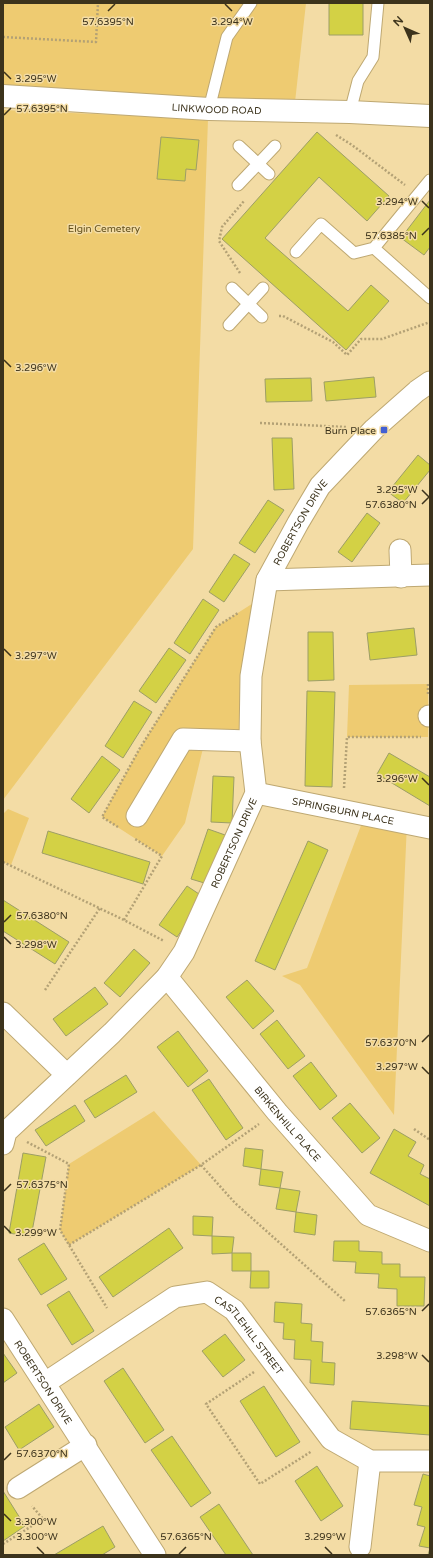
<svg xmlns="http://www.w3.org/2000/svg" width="433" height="1558" font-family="'Varela Round',sans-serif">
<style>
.green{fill:#eecb71}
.building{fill:#d3d145;stroke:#9d9e66}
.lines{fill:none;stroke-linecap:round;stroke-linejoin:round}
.lane-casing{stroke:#bea872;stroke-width:13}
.street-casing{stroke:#bea872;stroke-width:23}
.secondary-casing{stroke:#bea872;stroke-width:24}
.path{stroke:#b3a175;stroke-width:2.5;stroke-dasharray:2 2;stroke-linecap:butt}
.lane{stroke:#fff;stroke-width:11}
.street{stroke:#fff;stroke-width:21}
.secondary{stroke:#fff;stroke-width:22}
.ticks{fill:none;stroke:#3c331c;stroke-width:1.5}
.poi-dot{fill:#425fd2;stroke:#f3dca5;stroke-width:1.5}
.labels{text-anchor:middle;stroke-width:3;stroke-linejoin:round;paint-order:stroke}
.street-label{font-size:10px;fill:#3c331c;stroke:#f3dca5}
.park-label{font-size:10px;fill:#624f1a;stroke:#f3dca5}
.poi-label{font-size:10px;fill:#3c331c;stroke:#f3dca5;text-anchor:end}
.ticks-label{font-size:10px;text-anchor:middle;fill:#3c331c;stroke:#f3dca5;stroke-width:3;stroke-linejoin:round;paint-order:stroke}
</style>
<rect width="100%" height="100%" fill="#f3dca5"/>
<path class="green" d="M 3,3 L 306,3 L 294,111 L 3,96 Z
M 3,110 L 208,119 L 193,549 L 3,800 Z
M 264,596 L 250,741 L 205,740 L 185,823 L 162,856 L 102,817 L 140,748 L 216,627 Z
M 428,684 L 428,737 L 347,737 L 349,685 Z
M 8,809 L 29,818 L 11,865 L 3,862 L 3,814 Z
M 365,815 L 407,823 L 394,1115 L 300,985 L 282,976 L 307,968 Z
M 154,1111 L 201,1165 L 69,1245 L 60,1230 L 69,1164 Z"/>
<path class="building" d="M 329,3 L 363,3 L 363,35 L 329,35 Z
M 317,132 L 389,196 L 367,221 L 319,177 L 265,238 L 348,311 L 371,285 L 389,301 L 346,350 L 222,239 Z
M 161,137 L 199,140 L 196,170 L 186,169 L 185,181 L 157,179 Z
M 430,200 L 430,247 L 424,255 L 401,238 Z
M 374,377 L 376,397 L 326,401 L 324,382 Z
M 311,378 L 312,401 L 266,402 L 265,379 Z
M 272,438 L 292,438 L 294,489 L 274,490 Z
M 418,455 L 430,465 L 430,470 L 403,503 L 388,492 Z
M 268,500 L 284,510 L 255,553 L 239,543 Z
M 367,513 L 380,523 L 352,562 L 338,552 Z
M 234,554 L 250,564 L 224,602 L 209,592 Z
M 203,599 L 219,610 L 190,654 L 174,643 Z
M 414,628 L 417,655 L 370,660 L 367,633 Z
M 308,632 L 333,632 L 334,680 L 308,681 Z
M 169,648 L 186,660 L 156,703 L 139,691 Z
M 307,691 L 335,692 L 332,787 L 305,786 Z
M 134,701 L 152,712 L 123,758 L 105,746 Z
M 389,753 L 430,777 L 430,806 L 377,774 Z
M 102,756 L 120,770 L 89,813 L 71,799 Z
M 213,776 L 234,777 L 232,823 L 211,822 Z
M 208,829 L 228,836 L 211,885 L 191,879 Z
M 48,831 L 150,862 L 143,884 L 42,853 Z
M 308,841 L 328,850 L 275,970 L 255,961 Z
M 187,886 L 205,898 L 177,937 L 159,925 Z
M 3,900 L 69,942 L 55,964 L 3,931 Z
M 134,949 L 150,963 L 120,997 L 104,983 Z
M 247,980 L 274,1011 L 253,1029 L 226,997 Z
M 95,987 L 108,1004 L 66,1036 L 53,1019 Z
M 277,1020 L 305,1056 L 288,1069 L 260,1034 Z
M 178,1031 L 208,1071 L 188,1087 L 157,1047 Z
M 311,1062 L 337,1096 L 320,1110 L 293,1076 Z
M 126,1075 L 137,1092 L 95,1118 L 84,1101 Z
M 209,1079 L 243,1128 L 226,1140 L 192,1090 Z
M 350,1103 L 380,1138 L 362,1153 L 332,1118 Z
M 75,1105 L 85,1121 L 46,1146 L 35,1130 Z
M 394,1129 L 416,1142 L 408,1156 L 424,1165 L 420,1174 L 430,1179 L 430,1206 L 370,1173 Z
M 245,1148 L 263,1150 L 261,1169 L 243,1166 Z
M 23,1153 L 46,1157 L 31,1237 L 9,1233 Z
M 261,1169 L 283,1172 L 280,1188 L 259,1185 Z
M 280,1188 L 300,1191 L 296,1212 L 276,1209 Z
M 296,1212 L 317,1215 L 315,1235 L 294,1232 Z
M 193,1216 L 213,1217 L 212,1236 L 193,1235 Z
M 169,1228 L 183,1248 L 113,1297 L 99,1277 Z
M 212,1236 L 234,1237 L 232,1253 L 212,1254 Z
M 334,1241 L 359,1241 L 359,1251 L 382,1252 L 382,1264 L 400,1264 L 400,1277 L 425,1277 L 424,1306 L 397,1306 L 397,1289 L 378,1288 L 379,1274 L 355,1273 L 356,1262 L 333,1261 Z
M 44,1243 L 67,1279 L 41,1295 L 18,1259 Z
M 232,1253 L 251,1253 L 251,1271 L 232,1271 Z
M 251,1271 L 269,1271 L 269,1288 L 250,1288 Z
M 69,1291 L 94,1331 L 72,1345 L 47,1305 Z
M 275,1302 L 302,1304 L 301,1323 L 312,1324 L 311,1341 L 323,1342 L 322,1362 L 335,1363 L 334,1385 L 310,1383 L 311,1360 L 294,1359 L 295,1340 L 283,1339 L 284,1323 L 274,1322 Z
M 225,1334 L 245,1360 L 223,1377 L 202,1351 Z
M 3,1353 L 17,1373 L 3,1383 Z
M 123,1368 L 164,1430 L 145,1443 L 104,1381 Z
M 264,1386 L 300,1442 L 276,1457 L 240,1401 Z
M 352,1401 L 430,1406 L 430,1435 L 350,1429 Z
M 39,1404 L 54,1427 L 19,1450 L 5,1427 Z
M 172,1436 L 211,1493 L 191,1507 L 151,1450 Z
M 317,1466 L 343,1506 L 321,1521 L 295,1481 Z
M 423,1474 L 430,1476 L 430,1555 L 428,1555 L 430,1548 L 419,1546 L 425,1527 L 417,1525 L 422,1507 L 414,1505 Z
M 3,1491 L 25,1526 L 3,1541 Z
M 219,1504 L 253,1555 L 226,1555 L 200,1517 Z
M 103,1526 L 115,1547 L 102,1555 L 54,1555 Z"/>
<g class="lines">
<g class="lane-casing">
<path id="lane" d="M 209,109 L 227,37 L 251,3
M 350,112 L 358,81 L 373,57 L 378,3
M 239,146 L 269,174
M 238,185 L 275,146
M 374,248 L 430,180
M 296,252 L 321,224 L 354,253 L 374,248 L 430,298
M 232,288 L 262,317
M 229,325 L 263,288"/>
</g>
<g class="street-casing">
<g id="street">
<path d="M 400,550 L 401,577"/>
<path d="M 267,580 L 430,575"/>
<path d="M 429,716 L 430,716"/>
<path id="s1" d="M 256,793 L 430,828"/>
<path d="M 137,816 L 183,739 L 250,741"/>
<path id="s2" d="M 167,977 L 277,1112 L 368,1215 L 430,1241"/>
<path d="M 3,1013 L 67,1075"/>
<path id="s3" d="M 3,1144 L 6,1132 L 112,1033 L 167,977 L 184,952 L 256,793 L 250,741 L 251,676 L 267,580 L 298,523 L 320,486 L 374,429 L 417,391 L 430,382"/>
<path id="s4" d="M 3,1319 L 155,1555"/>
<path id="s5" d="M 45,1383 L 175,1297 L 207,1292 L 234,1310 L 331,1439 L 370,1461 L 430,1461"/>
<path d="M 18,1488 L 86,1445"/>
<path d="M 360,1547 L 370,1461"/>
</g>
</g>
<g class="secondary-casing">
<g id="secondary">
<path id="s6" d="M 3,96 L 209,109 L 350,112 L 430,116"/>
</g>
</g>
<path class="path" d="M 3,37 L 96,42 L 98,3
M 336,135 L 352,145 L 405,185
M 240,273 L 219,241 L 222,227 L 244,201
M 279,316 L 283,316 L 333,342 L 347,355 L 361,339 L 382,339 L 430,322
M 260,423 L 346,427
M 428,684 L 428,695
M 344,788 L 347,737 L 421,737
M 118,827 L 102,817 L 140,748 L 216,627 L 238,613
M 3,862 L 124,920 L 164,941
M 124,920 L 162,856 L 135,839
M 45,990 L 100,908
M 414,1129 L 430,1140
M 27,1142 L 69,1164 L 60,1230 L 107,1308
M 201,1165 L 235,1203 L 346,1302
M 69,1245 L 201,1165 L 259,1124
M 254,1372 L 206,1404 L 260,1484 L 312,1451
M 3,1544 L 43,1519 L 32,1506"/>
<use href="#lane" class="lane"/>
<use href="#street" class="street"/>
<use href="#secondary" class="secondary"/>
</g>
<path class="ticks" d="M 225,4 L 232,11M 108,11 L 115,4M 4,72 L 11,79M 4,115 L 11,108M 422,201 L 429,208M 422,235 L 429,228M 4,360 L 11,367M 422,490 L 429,497M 422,504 L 429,497M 4,649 L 11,656M 422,778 L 429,785M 4,922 L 11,915M 4,937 L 11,944M 422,1042 L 429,1035M 422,1067 L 429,1074M 4,1191 L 11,1184M 4,1226 L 11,1233M 422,1311 L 429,1304M 422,1355 L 429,1362M 4,1460 L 11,1453M 4,1514 L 11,1521M 37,1547 L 44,1554M 325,1547 L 332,1554M 179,1554 L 186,1547"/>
<rect class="poi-dot" x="380" y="426" width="8" height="8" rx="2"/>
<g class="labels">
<g class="street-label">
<text dy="4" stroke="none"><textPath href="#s6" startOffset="214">LINKWOOD ROAD</textPath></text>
<text dy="4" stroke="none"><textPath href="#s3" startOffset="722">ROBERTSON DRIVE</textPath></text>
<text dy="4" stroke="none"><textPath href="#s1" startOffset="89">SPRINGBURN PLACE</textPath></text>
<text dy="4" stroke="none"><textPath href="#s3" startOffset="386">ROBERTSON DRIVE</textPath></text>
<text dy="4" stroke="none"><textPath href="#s2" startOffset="190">BIRKENHILL PLACE</textPath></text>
<text dy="4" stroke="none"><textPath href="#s5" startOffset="249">CASTLEHILL STREET</textPath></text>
<text dy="4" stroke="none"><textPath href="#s4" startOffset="75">ROBERTSON DRIVE</textPath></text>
</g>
<g class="park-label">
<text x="104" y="232">Elgin Cemetery</text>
</g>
<g class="poi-label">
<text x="376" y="434">Burn Place</text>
</g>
</g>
<g class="ticks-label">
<text x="108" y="25">57.6395°N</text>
<text x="232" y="25">3.294°W</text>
<text x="36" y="82">3.295°W</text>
<text x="42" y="112">57.6395°N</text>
<text x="397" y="205">3.294°W</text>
<text x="391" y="239">57.6385°N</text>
<text x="36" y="371">3.296°W</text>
<text x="397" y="493">3.295°W</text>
<text x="391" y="508">57.6380°N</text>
<text x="36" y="659">3.297°W</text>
<text x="397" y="782">3.296°W</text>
<text x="42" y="919">57.6380°N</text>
<text x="36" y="948">3.298°W</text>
<text x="391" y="1046">57.6370°N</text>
<text x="397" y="1070">3.297°W</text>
<text x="42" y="1188">57.6375°N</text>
<text x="36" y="1236">3.299°W</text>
<text x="391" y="1315">57.6365°N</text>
<text x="397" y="1359">3.298°W</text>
<text x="42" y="1457">57.6370°N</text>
<text x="36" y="1525">3.300°W</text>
<text x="37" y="1540">3.300°W</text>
<text x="186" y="1540">57.6365°N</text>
<text x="325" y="1540">3.299°W</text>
</g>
<rect width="433" height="1558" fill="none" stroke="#3c331c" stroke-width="8"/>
<g transform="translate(405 28) rotate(315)" stroke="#f3dca5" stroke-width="3" paint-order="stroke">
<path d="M0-3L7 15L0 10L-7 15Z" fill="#3c331c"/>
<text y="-6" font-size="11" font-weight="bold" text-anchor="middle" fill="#3c331c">N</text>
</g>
</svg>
